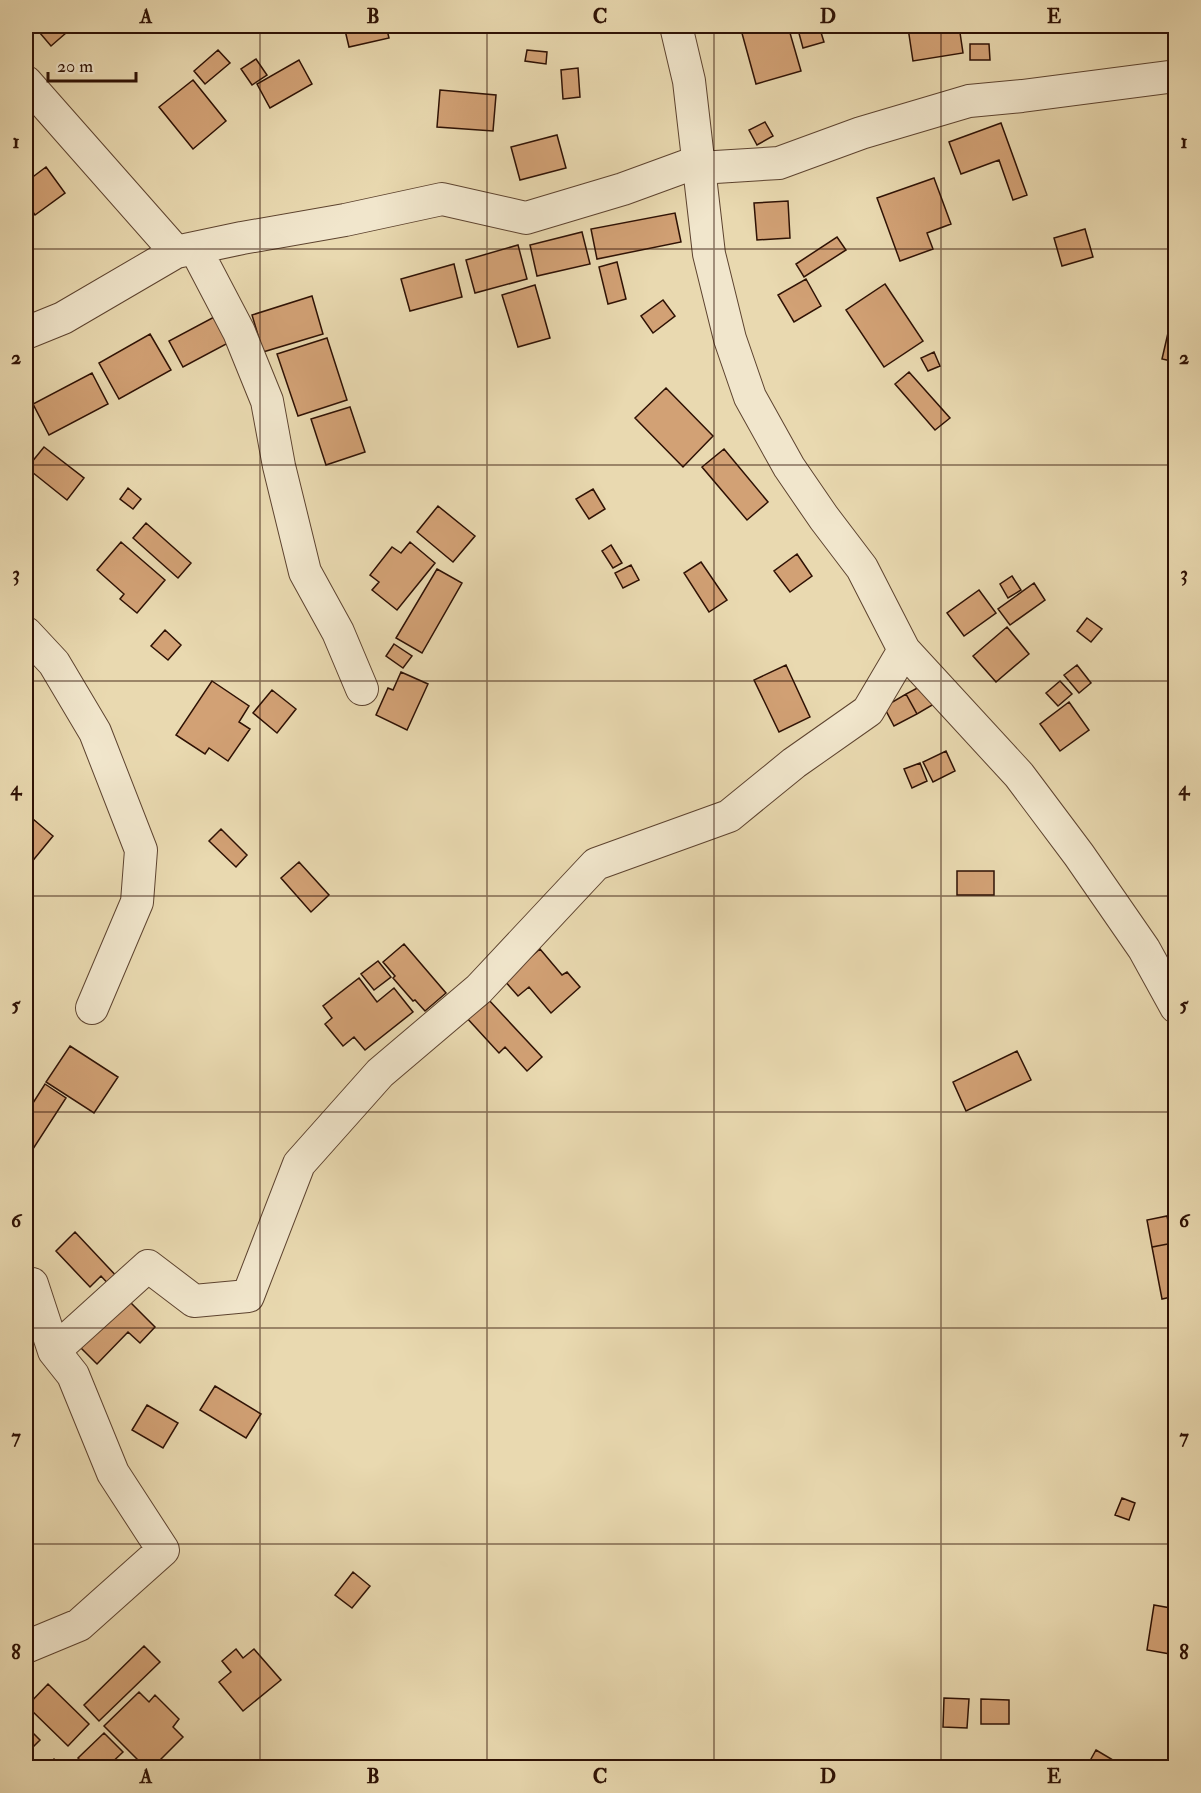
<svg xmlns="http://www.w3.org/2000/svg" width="1201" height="1793" font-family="'IM FELL Double Pica',serif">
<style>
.building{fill:#d2a175;stroke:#2e1104;stroke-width:1.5}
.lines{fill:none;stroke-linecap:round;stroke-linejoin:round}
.minor-casing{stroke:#5d432f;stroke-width:34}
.minor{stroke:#f1e6cc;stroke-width:32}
.grid{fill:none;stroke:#2e1104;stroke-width:1.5;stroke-opacity:0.55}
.neatline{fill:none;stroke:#2e1104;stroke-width:2}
.grid-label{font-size:20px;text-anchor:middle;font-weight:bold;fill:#2e1104}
</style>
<rect width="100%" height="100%" fill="#e9d9b0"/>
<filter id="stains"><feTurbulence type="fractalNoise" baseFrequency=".00333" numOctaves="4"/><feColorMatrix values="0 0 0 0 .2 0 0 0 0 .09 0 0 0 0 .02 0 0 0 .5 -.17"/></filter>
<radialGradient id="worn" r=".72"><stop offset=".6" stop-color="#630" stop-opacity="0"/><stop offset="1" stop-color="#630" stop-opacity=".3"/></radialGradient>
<path class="building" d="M 34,26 L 74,26 L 51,46 Z
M 344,26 L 386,26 L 389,38 L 349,47 Z
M 740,26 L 788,26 L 801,71 L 756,84 Z
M 797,26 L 819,26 L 824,42 L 803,48 Z
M 927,26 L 959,26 L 963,53 L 913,61 L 908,28 Z
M 970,44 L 989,44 L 990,60 L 970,60 Z
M 218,50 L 230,63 L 205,84 L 194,71 Z
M 527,50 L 547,52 L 546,64 L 525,61 Z
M 256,59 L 267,75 L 252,85 L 241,69 Z
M 299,60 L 312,84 L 270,108 L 257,84 Z
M 578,68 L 580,97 L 563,99 L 561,70 Z
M 193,80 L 226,121 L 193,149 L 159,107 Z
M 440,90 L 496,95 L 493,131 L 437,127 Z
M 765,122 L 773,136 L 757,145 L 749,130 Z
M 1001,123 L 1027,195 L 1013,200 L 999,160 L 961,174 L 949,142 Z
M 557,135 L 566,168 L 520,180 L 511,147 Z
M 46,167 L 65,193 L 35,215 L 26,202 L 26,182 Z
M 934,178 L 951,224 L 927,233 L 933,249 L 900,261 L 877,198 Z
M 788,201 L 790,238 L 757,240 L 754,203 Z
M 675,213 L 681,242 L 597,259 L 591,229 Z
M 1085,229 L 1093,257 L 1062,266 L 1054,238 Z
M 582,232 L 590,264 L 537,276 L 530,245 Z
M 837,237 L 846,250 L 804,277 L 796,264 Z
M 518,245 L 527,279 L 475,293 L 466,260 Z
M 617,262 L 626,299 L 608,304 L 599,267 Z
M 454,264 L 462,297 L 410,311 L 401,279 Z
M 806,279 L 821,306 L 794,322 L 778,295 Z
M 885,284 L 923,341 L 884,367 L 846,310 Z
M 535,285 L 550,338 L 518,347 L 502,295 Z
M 312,296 L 323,334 L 263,352 L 252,315 Z
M 663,300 L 675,316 L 653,333 L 641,316 Z
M 216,316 L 230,342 L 183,367 L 169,341 Z
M 1168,333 L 1176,335 L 1176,362 L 1162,359 Z
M 150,334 L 171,370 L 119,399 L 99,363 Z
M 327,338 L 347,400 L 298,416 L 277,354 Z
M 934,352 L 940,366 L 928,371 L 921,358 Z
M 909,372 L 950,418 L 935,430 L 895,384 Z
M 92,373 L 108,404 L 49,435 L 33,404 Z
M 666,388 L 713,436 L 683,467 L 635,418 Z
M 350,407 L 365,452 L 326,465 L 311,419 Z
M 44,447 L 84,478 L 67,500 L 27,468 Z
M 724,449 L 768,502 L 747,520 L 702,467 Z
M 128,488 L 141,499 L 133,509 L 120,499 Z
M 593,489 L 605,509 L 589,519 L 576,499 Z
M 438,506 L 475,536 L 453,562 L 417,532 Z
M 146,523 L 191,563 L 178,578 L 133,538 Z
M 121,542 L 165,580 L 137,613 L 120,599 L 124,594 L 97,570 Z
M 410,542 L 435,563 L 397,610 L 372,590 L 379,582 L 370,575 L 392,547 L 401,553 Z
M 611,545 L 622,563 L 613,568 L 602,551 Z
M 797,554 L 812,576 L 790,592 L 774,571 Z
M 701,562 L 727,600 L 709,612 L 684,573 Z
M 631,565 L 639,580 L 623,588 L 615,573 Z
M 437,569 L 462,583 L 422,653 L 396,638 Z
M 1012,576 L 1021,590 L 1008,598 L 1000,584 Z
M 1034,583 L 1045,600 L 1010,625 L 998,609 Z
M 979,590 L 996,613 L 964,636 L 947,613 Z
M 1087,618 L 1102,629 L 1091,642 L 1077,631 Z
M 1007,627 L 1029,654 L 996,682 L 973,656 Z
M 165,630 L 181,645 L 168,660 L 151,646 Z
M 394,644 L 412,656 L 403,668 L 386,656 Z
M 786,665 L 810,717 L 779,732 L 754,680 Z
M 1077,665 L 1091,683 L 1079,693 L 1064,675 Z
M 401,672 L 428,684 L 407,730 L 376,715 L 388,688 L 393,690 Z
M 212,681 L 249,706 L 239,722 L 250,729 L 228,761 L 209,748 L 205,754 L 176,735 Z
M 1060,681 L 1072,694 L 1058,706 L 1046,693 Z
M 923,685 L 934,704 L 917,714 L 906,694 Z
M 272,690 L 296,709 L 277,733 L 253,713 Z
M 906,694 L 917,714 L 894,726 L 884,707 Z
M 1069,702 L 1089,730 L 1060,751 L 1040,724 Z
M 946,751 L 955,771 L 933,782 L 923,762 Z
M 920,763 L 927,781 L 912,788 L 904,769 Z
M 33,819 L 53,836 L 26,869 L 26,826 L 27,827 Z
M 221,829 L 247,855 L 236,867 L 209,841 Z
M 299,862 L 329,895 L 311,912 L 281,878 Z
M 957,871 L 994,871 L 994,895 L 957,895 Z
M 404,944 L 446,993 L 425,1011 L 415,1000 L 413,1001 L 393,978 L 395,976 L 383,962 Z
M 540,949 L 562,975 L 567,972 L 580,987 L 551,1013 L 529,987 L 518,996 L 504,980 Z
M 378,961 L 391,977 L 374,990 L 361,974 Z
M 359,978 L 377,1002 L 394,988 L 413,1012 L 365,1050 L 354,1037 L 343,1046 L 325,1024 L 332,1018 L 323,1006 Z
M 487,998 L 542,1057 L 527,1071 L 505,1047 L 499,1053 L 466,1017 Z
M 70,1046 L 118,1077 L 94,1113 L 46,1082 Z
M 1017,1051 L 1031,1080 L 966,1111 L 953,1082 Z
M 45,1084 L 66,1098 L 33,1149 L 26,1144 L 26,1114 Z
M 1167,1216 L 1173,1243 L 1152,1247 L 1147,1220 Z
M 75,1232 L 121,1281 L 113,1289 L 101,1276 L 90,1287 L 56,1251 Z
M 1173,1243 L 1176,1243 L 1176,1296 L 1162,1299 L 1152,1247 Z
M 123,1295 L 155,1327 L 140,1343 L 128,1332 L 97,1364 L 76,1343 Z
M 215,1386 L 261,1414 L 246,1438 L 200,1410 Z
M 147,1405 L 178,1423 L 163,1448 L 132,1430 Z
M 1122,1498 L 1135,1503 L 1129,1520 L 1115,1515 Z
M 353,1572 L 370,1586 L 352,1608 L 335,1595 Z
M 1154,1605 L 1176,1609 L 1176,1655 L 1147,1650 Z
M 144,1646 L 160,1662 L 99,1721 L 84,1705 Z
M 236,1649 L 243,1658 L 254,1649 L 281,1680 L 243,1711 L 219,1682 L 231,1672 L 222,1661 Z
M 48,1684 L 89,1724 L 68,1746 L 27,1706 Z
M 139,1692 L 149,1702 L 155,1695 L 179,1719 L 173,1727 L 183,1737 L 152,1768 L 146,1768 L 104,1726 Z
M 944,1698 L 969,1699 L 967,1728 L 943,1727 Z
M 981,1699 L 1009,1700 L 1009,1724 L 981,1724 Z
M 26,1726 L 40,1740 L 27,1753 L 26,1751 Z
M 104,1733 L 123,1752 L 106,1768 L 88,1768 L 78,1758 Z
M 1096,1750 L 1113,1760 L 1109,1768 L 1086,1768 Z
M 54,1759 L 63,1768 L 45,1768 Z"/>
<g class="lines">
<g class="minor-casing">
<path id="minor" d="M 676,26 L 689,81 L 709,254 L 730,339 L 750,397 L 789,467 L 824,518 L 862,568 L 904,650 L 1019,775 L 1079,855 L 1144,949 L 1176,1007
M 26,82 L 176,252 L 242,238 L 345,220 L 442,199 L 526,218 L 623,189 L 686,166 L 699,168 L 779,163 L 861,133 L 969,101 L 1022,96 L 1176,76
M 195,248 L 239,332 L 267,401 L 279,466 L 305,572 L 338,632 L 362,689
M 26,333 L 63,318 L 176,252
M 26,633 L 54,663 L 95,732 L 141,850 L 137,902 L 92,1008
M 26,1288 L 32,1284 L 54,1351 L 73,1375 L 113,1473 L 163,1550 L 79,1625 L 26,1647
M 54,1351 L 148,1266 L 194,1301 L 248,1296 L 299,1164 L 380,1073 L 479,989 L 596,864 L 729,816 L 794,763 L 868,711 L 904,650"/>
</g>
<use href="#minor" class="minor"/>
</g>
<path class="grid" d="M 260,26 L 260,1768M 487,26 L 487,1768M 714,26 L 714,1768M 941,26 L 941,1768M 26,249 L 1176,249M 26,465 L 1176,465M 26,681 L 1176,681M 26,896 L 1176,896M 26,1112 L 1176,1112M 26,1328 L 1176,1328M 26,1544 L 1176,1544"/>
<rect width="1201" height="1793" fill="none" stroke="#e9d9b0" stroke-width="66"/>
<path d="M48 72v9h88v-9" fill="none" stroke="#2e1104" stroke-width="3"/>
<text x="57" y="72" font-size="18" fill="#2e1104" stroke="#f1e6cc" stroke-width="4.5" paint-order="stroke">20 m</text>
<rect x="33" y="33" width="1135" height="1727" class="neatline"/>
<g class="grid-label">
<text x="146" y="23">A</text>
<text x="373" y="23">B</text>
<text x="600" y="23">C</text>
<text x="828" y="23">D</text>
<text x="1054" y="23">E</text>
<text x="16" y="148">1</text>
<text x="1184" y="148">1</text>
<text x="16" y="364">2</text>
<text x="1184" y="364">2</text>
<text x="16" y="580">3</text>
<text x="1184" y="580">3</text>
<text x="16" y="795">4</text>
<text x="1184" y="795">4</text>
<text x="16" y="1011">5</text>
<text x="1184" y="1011">5</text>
<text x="16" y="1227">6</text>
<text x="1184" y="1227">6</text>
<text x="16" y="1443">7</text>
<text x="1184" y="1443">7</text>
<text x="16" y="1659">8</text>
<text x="1184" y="1659">8</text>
<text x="146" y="1783">A</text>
<text x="373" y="1783">B</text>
<text x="600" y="1783">C</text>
<text x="828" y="1783">D</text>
<text x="1054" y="1783">E</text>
</g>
<rect width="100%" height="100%" filter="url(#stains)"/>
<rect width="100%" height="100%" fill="url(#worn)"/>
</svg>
